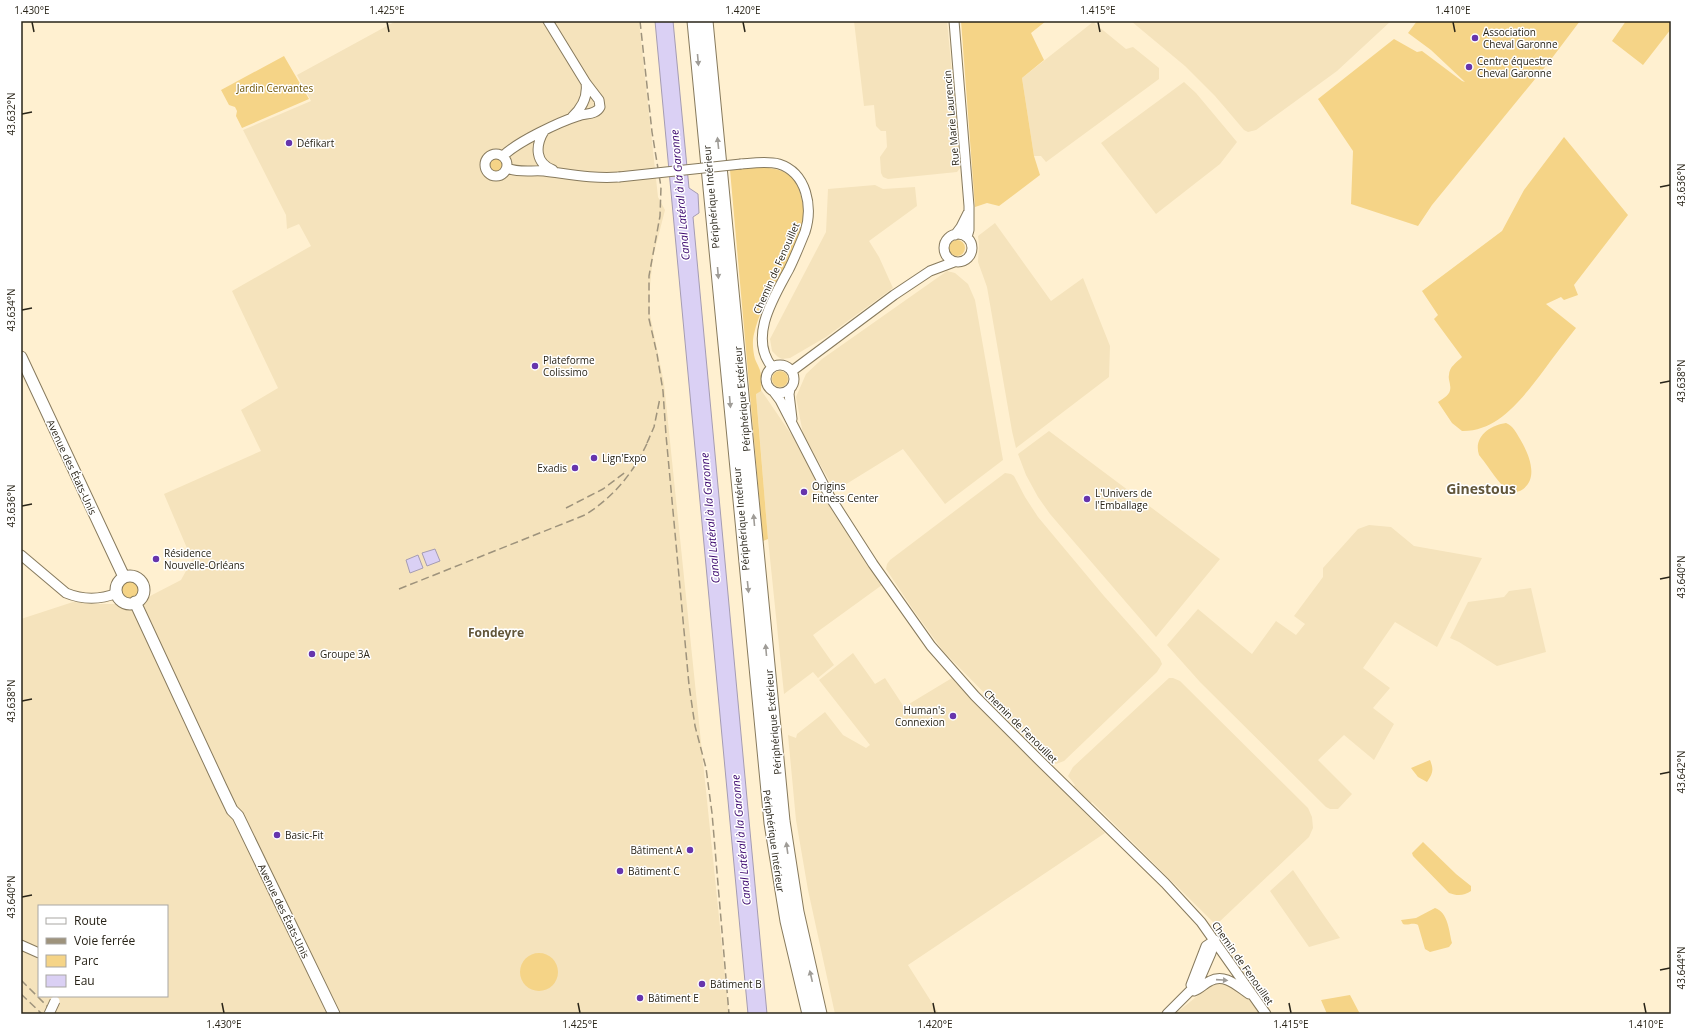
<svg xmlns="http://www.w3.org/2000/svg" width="1692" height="1035" font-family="'Open Sans',sans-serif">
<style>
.built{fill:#f5e3bc;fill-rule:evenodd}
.green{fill:#f5d487}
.water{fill:#dad0f4;stroke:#a59cb2}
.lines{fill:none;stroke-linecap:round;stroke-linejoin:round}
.minor-casing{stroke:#877a5d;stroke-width:11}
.major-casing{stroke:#877a5d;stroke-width:13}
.highway-casing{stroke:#877a5d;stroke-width:15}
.minor{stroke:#fff;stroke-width:9}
.major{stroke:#fff;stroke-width:11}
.highway{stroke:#fff;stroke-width:13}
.rail{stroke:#9e937c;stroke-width:1.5;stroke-dasharray:8 4;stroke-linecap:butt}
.minor-bridge-casing{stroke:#877a5d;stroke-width:11;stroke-linecap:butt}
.minor-bridge{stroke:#fff;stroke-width:9}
.oneway{fill:#9f9c97}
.ticks{fill:none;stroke:#292418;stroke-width:1.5}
.poi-dot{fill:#6635ad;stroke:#fff;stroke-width:1.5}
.labels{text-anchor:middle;stroke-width:3;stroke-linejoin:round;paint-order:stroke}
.poi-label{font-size:10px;fill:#292418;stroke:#fff;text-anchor:start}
.park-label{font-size:10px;fill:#6d5200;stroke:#fff}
.street-label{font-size:10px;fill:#292418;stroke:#fff}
.water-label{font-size:11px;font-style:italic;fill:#36006b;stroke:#fff}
.quarter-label{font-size:12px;font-weight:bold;fill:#615539;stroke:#fff}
.district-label{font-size:14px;font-weight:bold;fill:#615539;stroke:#fff}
.neatline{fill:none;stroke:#292418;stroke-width:1.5}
.ticks-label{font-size:10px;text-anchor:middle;fill:#292418}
</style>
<rect width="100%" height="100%" fill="#fff0d0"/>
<path class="built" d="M 396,21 L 639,21 L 658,197 L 665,210 L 653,257 L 650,286 L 650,315 L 664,383 L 729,1014 L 21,1014 L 21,619 L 73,602 L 95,604 L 115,604 L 131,610 L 152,595 L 181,580 L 192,560 L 164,494 L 261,451 L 241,410 L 278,388 L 232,291 L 311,246 L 299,224 L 287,229 L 286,215 L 243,130 L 311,101 L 297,75 ZM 39,906 L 167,906 L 167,996 L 39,996 Z
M 854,21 L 947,21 L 961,167 L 957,172 L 888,179 L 883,177 L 881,173 L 880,157 L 887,147 L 886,131 L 881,131 L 876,126 L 874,105 L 864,106 Z
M 1131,21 L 1391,21 L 1337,71 L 1256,130 L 1248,132 L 1244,130 L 1215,96 L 1185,66 Z
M 1093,22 L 1126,49 L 1133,47 L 1159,68 L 1159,79 L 1046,162 L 1041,156 L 1034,156 L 1022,78 Z
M 1184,82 L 1196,93 L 1237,142 L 1220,164 L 1156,214 L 1101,143 Z
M 875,185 L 883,189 L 915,187 L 917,206 L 869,241 L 879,257 L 893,288 L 826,337 L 790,358 L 782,359 L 778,357 L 772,351 L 770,339 L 826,232 L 828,189 Z
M 995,223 L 1051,301 L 1083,278 L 1110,346 L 1109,377 L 1016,448 L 1012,431 L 987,287 L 978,262 L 979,245 L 978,236 Z
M 947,271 L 955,273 L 968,284 L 975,300 L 1003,460 L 945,504 L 903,449 L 835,491 L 803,434 L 796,397 L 806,374 L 822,359 Z
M 761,390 L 793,437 L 826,496 L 882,585 L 813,635 L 834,665 L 818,678 L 813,672 L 784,694 L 768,539 L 756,393 Z
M 1049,431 L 1220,559 L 1156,637 L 1050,514 L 1038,497 L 1026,475 L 1018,454 Z
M 1005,473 L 1011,474 L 1014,476 L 1025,497 L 1038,517 L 1104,596 L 1160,659 L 1162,664 L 1157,672 L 1064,761 L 1056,764 L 1053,763 L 943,651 L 914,611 L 886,569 L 887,564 L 890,560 Z
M 1369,525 L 1391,527 L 1414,546 L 1482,558 L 1437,647 L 1395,622 L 1363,668 L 1390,688 L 1373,708 L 1394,724 L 1374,760 L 1344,735 L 1318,760 L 1352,794 L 1338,809 L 1330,809 L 1326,807 L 1200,682 L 1167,645 L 1198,609 L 1252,654 L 1276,621 L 1296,635 L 1305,624 L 1294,616 L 1323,577 L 1323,568 L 1358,529 Z
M 1531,588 L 1546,652 L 1497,666 L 1459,642 L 1450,638 L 1468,602 L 1504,597 L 1509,591 Z
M 853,653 L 875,684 L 885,678 L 904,707 L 952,678 L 1105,833 L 908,965 L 939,1014 L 835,1014 L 808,890 L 796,820 L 788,735 L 796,738 L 797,734 L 825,712 L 843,735 L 866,748 L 870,745 L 819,680 Z
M 1169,678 L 1173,678 L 1180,681 L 1308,808 L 1312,817 L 1313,828 L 1309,837 L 1217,924 L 1215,924 L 1092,802 L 1090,804 L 1073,787 L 1075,785 L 1068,776 L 1073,767 Z
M 1293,870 L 1323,914 L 1340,938 L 1309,947 L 1270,891 Z
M 1219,982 L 1226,983 L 1232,986 L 1254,1004 L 1261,1014 L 1175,1014 L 1212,984 Z"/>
<path class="green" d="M 961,21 L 1046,21 L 1031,33 L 1044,60 L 1022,78 L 1034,156 L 1040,175 L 999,206 L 987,203 L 975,207 Z
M 1417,21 L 1580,21 L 1549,62 L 1432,205 L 1418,226 L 1351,204 L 1353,151 L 1318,99 L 1394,39 L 1417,52 L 1422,51 L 1462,81 L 1465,82 L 1431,50 L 1408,33 Z
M 1626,21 L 1671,21 L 1671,29 L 1643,65 L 1612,41 Z
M 284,56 L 309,99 L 242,128 L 236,116 L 237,111 L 235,107 L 229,105 L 221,90 Z
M 1564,137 L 1628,215 L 1574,285 L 1578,295 L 1564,300 L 1561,297 L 1546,304 L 1576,328 C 1565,342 1554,356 1544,370 C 1524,396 1499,432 1462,431 L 1452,423 L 1438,402 C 1445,397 1452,394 1450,385 C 1450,382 1448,378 1449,375 C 1449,367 1457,362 1462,357 L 1434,319 L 1438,315 L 1422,291 L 1502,231 L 1524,190 Z
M488 165a8 8 0 1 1 16 0a8 8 0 1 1-16 0Z
M 757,167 C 777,168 795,171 800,193 C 803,204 806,217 802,229 C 791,265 762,297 754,334 C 752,341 753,352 755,359 C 757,364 761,370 761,376 C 762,381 761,386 761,391 L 756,394 L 768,539 L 763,541 L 730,170 Z
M949 248a8 8 0 1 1 16 0a8 8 0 1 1-16 0Z
M772 379a8 8 0 1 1 16 0a8 8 0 1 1-16 0Z
M 1506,423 C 1513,426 1516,432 1520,439 C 1528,452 1541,480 1520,491 C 1517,492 1512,493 1508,490 C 1500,486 1486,463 1479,455 C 1473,437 1490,425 1506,423 Z
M121 589a9 9 0 1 1 18 0a9 9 0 1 1-18 0Z
M 1430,760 C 1434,770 1433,773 1427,782 L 1418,777 L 1411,768 Z
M 1423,842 L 1456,874 L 1471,886 L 1471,891 C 1464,896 1457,896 1449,893 L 1413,856 L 1412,853 Z
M 1435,908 C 1448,912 1449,931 1452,943 L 1449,947 L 1430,952 L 1425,949 L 1418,925 C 1412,922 1408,926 1403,924 L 1401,920 L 1416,918 Z
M520 972a19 19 0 1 1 38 0a19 19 0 1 1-38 0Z
M 1350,995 L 1360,1014 L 1327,1014 L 1321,1000 Z"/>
<path class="water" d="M 655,21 L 673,21 L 689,188 L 698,194 L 699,213 L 693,217 L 767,1014 L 748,1014 Z
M 435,549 L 440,561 L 427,566 L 422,553 Z
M 418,555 L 423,568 L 410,573 L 406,560 Z"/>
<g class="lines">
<g class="minor-casing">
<path id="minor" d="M 954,21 L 969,206 L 969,230 L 967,237
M 572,117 C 582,108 588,97 586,83
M 544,131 C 535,146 535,163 553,170
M485 165a11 11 0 1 1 22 0a11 11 0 1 1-22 0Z
M 503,156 C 517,142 559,122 578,116 C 586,113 596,115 600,107 L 599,100 L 586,83 L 548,21
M 741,164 C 754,163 767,161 779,164 C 807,173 813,207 805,232 C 800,244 795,257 789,269 C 774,297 748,337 772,367
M 507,168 C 518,173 532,170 544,171 C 569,174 593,179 619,177
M944 248a14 14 0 1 1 28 0a14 14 0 1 1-28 0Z
M 955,235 L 961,227 L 968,213
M766 379a14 14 0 1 1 28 0a14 14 0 1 1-28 0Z
M 792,371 L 894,295 L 930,271 L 954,262
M 790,389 L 789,394 L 792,419
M 774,392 L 780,400 L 830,497 L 873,564 L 931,646 L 975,696 L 1038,759 L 1165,883 L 1201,922 L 1266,1014
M 21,555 L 66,593 C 83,600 100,600 117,593
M 21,945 L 39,953
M 1191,985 L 1206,946 L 1215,940
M 1194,991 C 1200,989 1204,984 1210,981 C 1225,973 1237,986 1249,994
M 1167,1014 L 1198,983 L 1211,953 L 1215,940"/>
</g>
<g class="major-casing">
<path id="major" d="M 21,357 L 124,577
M116 590a14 14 0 1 1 28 0a14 14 0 1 1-28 0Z
M 135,602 L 221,787 L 232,810 L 238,816 L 334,1014"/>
</g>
<g class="highway-casing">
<path id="highway" d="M 694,21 L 771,823 L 787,921 L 809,1014
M 706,21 L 783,821 L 797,912 L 820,1014"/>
</g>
<use href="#minor" class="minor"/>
<use href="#major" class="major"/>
<use href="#highway" class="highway"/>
<path class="rail" d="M 640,21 L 652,132 L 661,187 L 660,216 L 649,276 L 649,319 L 657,354 L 663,391 L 666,435 L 689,685 L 695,726 L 706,768 L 712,813 L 729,1014
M 647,443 L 654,427 L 660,398
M 566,508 L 603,489 L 627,471
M 399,589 L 585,515 C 615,496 635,471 649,439
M 21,980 L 55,1014
M 21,994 L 42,1014"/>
<g class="minor-bridge-casing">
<path id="minor-bridge" d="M 619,177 L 741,164
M 49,1014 L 55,1001"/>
</g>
<use href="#minor-bridge" class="minor-bridge"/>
</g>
<defs><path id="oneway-solid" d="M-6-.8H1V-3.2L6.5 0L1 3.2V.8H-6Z"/></defs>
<g class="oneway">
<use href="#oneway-solid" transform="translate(698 60) rotate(85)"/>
<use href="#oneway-solid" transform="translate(718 143) rotate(-96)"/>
<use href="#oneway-solid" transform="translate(718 273) rotate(85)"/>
<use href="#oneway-solid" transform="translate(730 402) rotate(85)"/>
<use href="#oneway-solid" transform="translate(754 520) rotate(-95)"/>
<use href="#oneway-solid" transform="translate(748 587) rotate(84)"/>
<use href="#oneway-solid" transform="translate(766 650) rotate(-95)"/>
<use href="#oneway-solid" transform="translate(787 848) rotate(-98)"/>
<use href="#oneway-solid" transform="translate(811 976) rotate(-103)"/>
<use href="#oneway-solid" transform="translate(1222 980) rotate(4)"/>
</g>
<path class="ticks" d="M 32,22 L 34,32M 387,22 L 389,32M 743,22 L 745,32M 1098,22 L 1100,32M 1453,22 L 1455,32M 22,114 L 32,112M 1660,187 L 1670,185M 22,310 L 32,308M 1660,383 L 1670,381M 22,506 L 32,504M 1660,579 L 1670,577M 22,701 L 32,699M 1660,774 L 1670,772M 22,897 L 32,895M 1660,970 L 1670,968M 222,1003 L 224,1013M 578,1003 L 580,1013M 933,1003 L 935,1013M 1289,1003 L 1291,1013M 1644,1003 L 1646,1013"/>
<g class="poi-dot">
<circle cx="1475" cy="38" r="4"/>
<circle cx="1469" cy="67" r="4"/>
<circle cx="289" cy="143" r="4"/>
<circle cx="535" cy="366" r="4"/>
<circle cx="594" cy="458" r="4"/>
<circle cx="575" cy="468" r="4"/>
<circle cx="804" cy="492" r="4"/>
<circle cx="1087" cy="499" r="4"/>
<circle cx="156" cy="559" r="4"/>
<circle cx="312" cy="654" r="4"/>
<circle cx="953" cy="716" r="4"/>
<circle cx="277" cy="835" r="4"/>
<circle cx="690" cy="850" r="4"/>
<circle cx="620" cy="871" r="4"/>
<circle cx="702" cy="984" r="4"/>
<circle cx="640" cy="998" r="4"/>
</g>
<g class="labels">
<g class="poi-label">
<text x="1483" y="36">Association<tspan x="1483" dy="12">Cheval Garonne</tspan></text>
<text x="1477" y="65">Centre équestre<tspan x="1477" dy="12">Cheval Garonne</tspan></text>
<text x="297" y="147">Défikart</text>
<text x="543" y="364">Plateforme<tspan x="543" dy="12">Colissimo</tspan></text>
<text x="602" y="462">Lign'Expo</text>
<text x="567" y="472" text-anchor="end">Exadis</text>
<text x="812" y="490">Origins<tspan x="812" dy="12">Fitness Center</tspan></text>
<text x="1095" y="497">L'Univers de<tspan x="1095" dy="12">l'Emballage</tspan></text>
<text x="164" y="557">Résidence<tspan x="164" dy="12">Nouvelle-Orléans</tspan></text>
<text x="320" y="658">Groupe 3A</text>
<text x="945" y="714" text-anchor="end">Human's<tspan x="945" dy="12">Connexion</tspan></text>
<text x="285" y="839">Basic-Fit</text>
<text x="682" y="854" text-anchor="end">Bâtiment A</text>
<text x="628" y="875">Bâtiment C</text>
<text x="710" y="988">Bâtiment B</text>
<text x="648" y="1002">Bâtiment E</text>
</g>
<g class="park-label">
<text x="275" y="92">Jardin Cervantes</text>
</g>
<g class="street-label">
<text transform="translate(951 118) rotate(-95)" y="4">Rue Marie Laurencin</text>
<text transform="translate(711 197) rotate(-95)" y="4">Périphérique Intérieur</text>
<text transform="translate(776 268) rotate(-66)" y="4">Chemin de Fenouillet</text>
<text transform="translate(742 399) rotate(-95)" y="4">Périphérique Extérieur</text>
<text transform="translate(72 467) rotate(65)" y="4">Avenue des États-Unis</text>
<text transform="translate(741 519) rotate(-95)" y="4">Périphérique Intérieur</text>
<text transform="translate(773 722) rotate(-95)" y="4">Périphérique Extérieur</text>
<text transform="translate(1021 726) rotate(45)" y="4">Chemin de Fenouillet</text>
<text transform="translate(774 841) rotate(82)" y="4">Périphérique Intérieur</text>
<text transform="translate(284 911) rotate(64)" y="4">Avenue des États-Unis</text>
<text transform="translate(1243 963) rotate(55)" y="4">Chemin de Fenouillet</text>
</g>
<g class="water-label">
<text transform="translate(680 195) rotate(-95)" y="4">Canal Latéral à la Garonne</text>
<text transform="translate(710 518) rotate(-95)" y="4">Canal Latéral à la Garonne</text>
<text transform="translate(741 840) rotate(-95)" y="4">Canal Latéral à la Garonne</text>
</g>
<g class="quarter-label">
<text x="496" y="637">Fondeyre</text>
</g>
<g class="district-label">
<text x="1481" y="494">Ginestous</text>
</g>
</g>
<rect width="1692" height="1035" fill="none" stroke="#ffffff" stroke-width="44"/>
<rect x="38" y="905" width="130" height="92" fill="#ffffff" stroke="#a9a7a3"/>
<rect x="46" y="918" width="20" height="6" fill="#ffffff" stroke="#a9a7a3"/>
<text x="74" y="925" font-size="12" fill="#292418">Route</text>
<rect x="46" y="938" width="20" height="6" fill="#9e937c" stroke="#a9a7a3"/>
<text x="74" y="945" font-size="12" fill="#292418">Voie ferrée</text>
<rect x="46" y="955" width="20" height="12" fill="#f5d487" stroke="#a9a7a3"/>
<text x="74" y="965" font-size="12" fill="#292418">Parc</text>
<rect x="46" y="975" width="20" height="12" fill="#dad0f4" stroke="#a9a7a3"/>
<text x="74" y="985" font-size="12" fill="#292418">Eau</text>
<rect x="22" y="22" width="1648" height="991" class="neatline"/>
<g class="ticks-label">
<text x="32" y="14">1.430°E</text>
<text x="387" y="14">1.425°E</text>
<text x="743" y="14">1.420°E</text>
<text x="1098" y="14">1.415°E</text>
<text x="1453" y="14">1.410°E</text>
<text transform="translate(11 114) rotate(-90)" y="4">43.632°N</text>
<text transform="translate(1681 185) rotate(-90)" y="4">43.636°N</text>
<text transform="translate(11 310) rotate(-90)" y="4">43.634°N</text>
<text transform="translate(1681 381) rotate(-90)" y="4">43.638°N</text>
<text transform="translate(11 506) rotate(-90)" y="4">43.636°N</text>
<text transform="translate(1681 577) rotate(-90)" y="4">43.640°N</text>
<text transform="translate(11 701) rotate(-90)" y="4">43.638°N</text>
<text transform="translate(1681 772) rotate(-90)" y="4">43.642°N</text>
<text transform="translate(11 897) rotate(-90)" y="4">43.640°N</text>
<text transform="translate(1681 968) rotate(-90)" y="4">43.644°N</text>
<text x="224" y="1028">1.430°E</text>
<text x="580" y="1028">1.425°E</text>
<text x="935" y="1028">1.420°E</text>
<text x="1291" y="1028">1.415°E</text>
<text x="1646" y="1028">1.410°E</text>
</g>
</svg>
